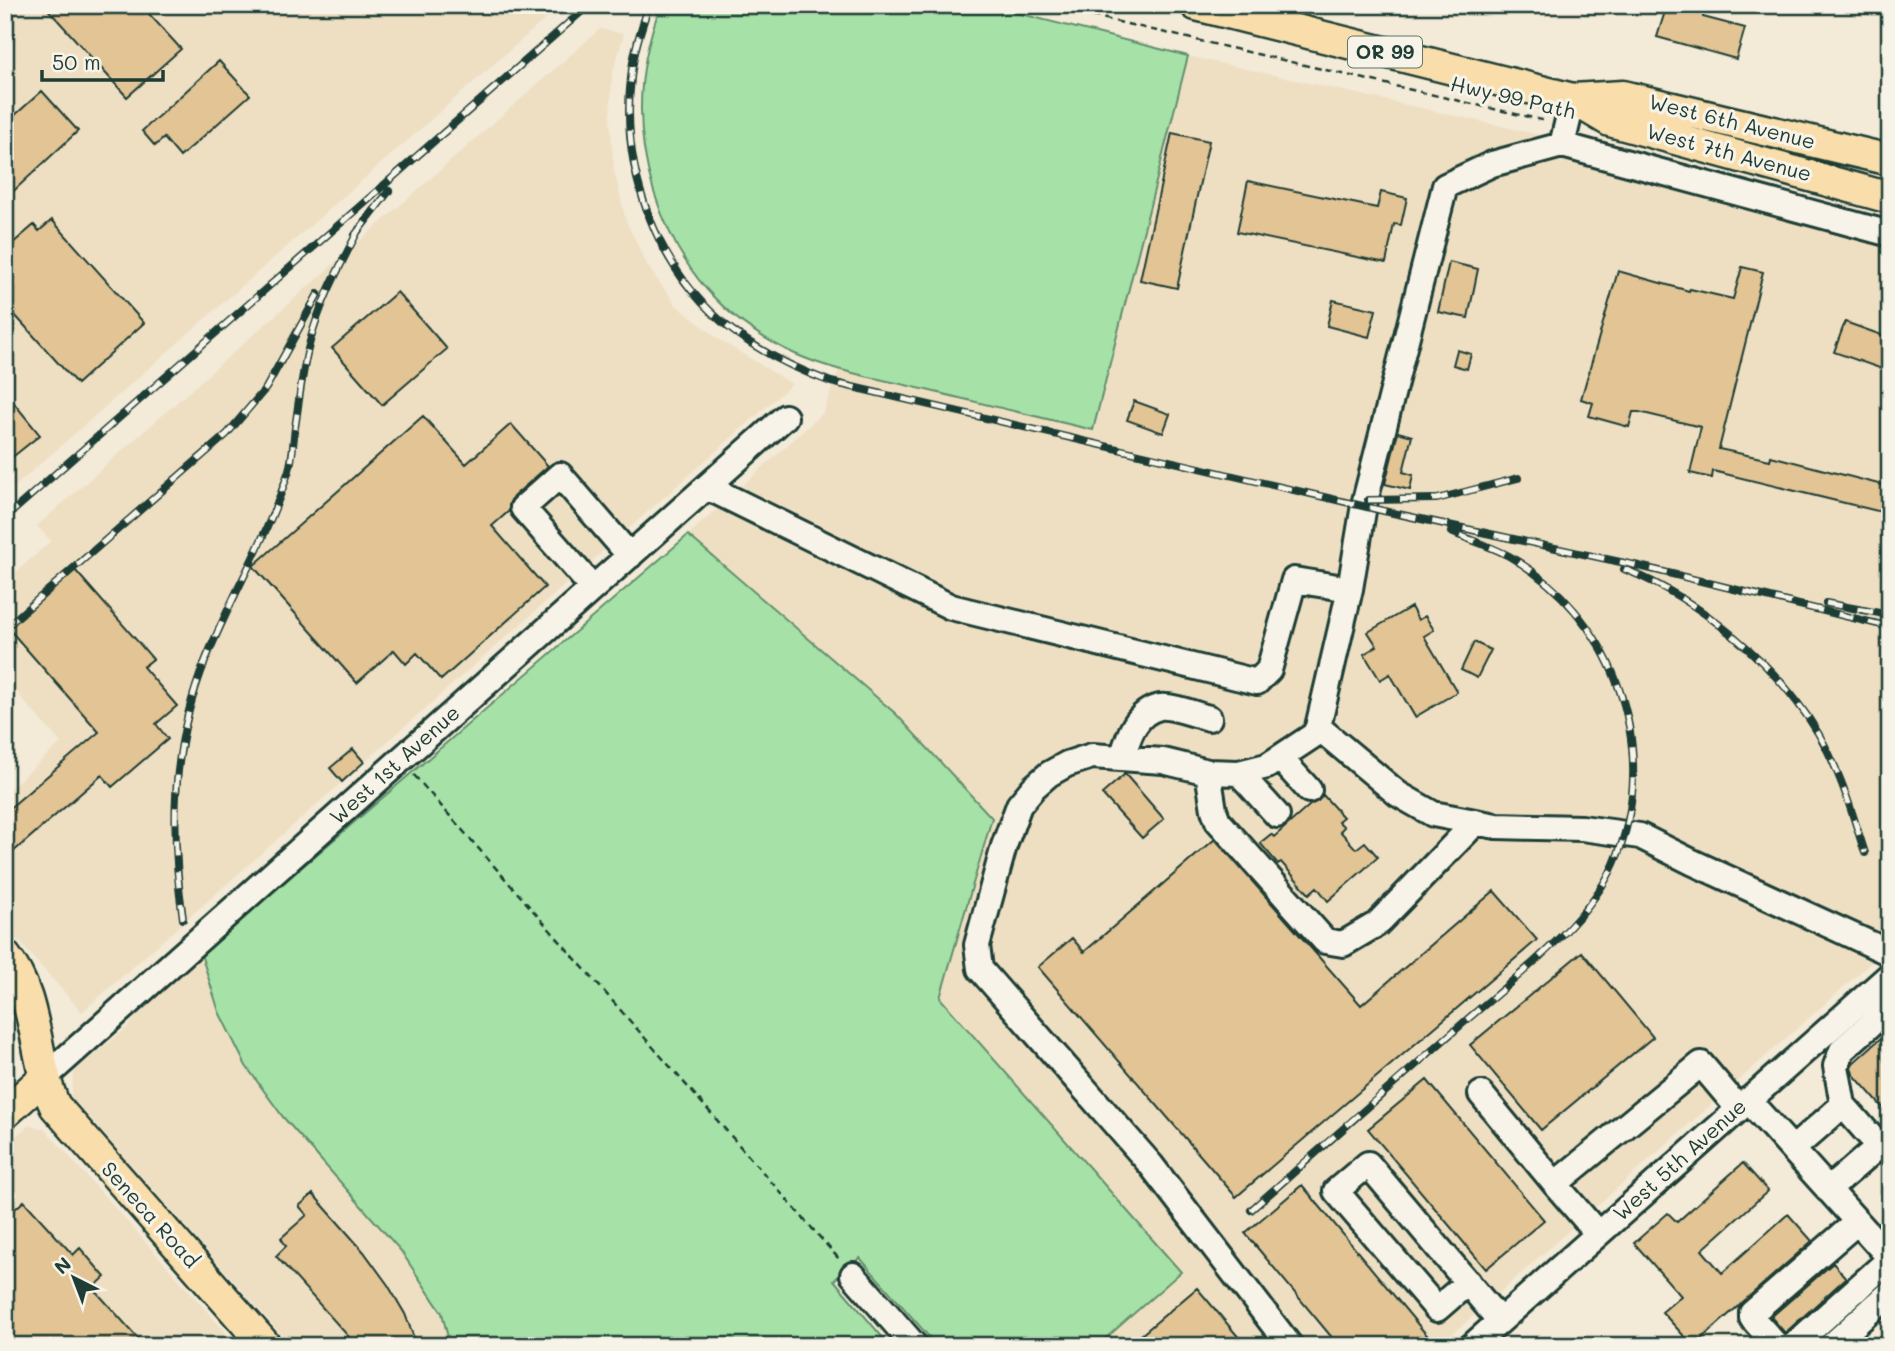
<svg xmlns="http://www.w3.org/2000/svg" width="1895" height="1351" font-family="Mali,sans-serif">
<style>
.built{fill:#eedfc3}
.green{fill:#a6e1a7;stroke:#628f6e;stroke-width:2}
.building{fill:#e2c495;stroke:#1f3d34;stroke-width:2}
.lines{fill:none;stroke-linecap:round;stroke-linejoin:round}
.minor-casing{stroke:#1f3d34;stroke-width:30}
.major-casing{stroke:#1f3d34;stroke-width:35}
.path{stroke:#1f3d34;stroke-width:2.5;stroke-dasharray:7 5;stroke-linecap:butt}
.minor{stroke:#f7f3e8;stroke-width:24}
.major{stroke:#f9deab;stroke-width:30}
.rail-casing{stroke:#1f3d34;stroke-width:8}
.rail{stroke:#f7f3e8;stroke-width:5;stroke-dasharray:16;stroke-linecap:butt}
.labels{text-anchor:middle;stroke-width:6;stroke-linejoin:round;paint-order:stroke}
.shield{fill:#f7f3e8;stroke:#60746a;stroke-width:2}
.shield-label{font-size:19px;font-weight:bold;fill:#1f3d34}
.street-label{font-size:21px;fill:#1f3d34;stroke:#f7f3e8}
</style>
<rect width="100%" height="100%" fill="#f3ead7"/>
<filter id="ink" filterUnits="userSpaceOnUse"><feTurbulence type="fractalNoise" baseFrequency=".0143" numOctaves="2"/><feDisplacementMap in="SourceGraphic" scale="14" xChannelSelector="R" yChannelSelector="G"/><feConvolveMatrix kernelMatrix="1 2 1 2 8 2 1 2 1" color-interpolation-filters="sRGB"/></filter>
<g filter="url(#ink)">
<path class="built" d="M 5,5 L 561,5 L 5,495 Z
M 600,29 L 624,34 L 612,75 L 610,119 L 614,170 L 626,221 L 648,267 L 676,305 L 718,339 L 792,384 L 82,1012 L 5,926 L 5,793 L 61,743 L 16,692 L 5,701 L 5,582 L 51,541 L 37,526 Z
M 1188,56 L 1723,176 L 1890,218 L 1890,946 L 1439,1346 L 1097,1346 L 1180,1271 L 940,998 L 992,818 L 896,714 L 688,535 L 823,413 L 839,369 L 1093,430 Z
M 201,954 L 219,1012 L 246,1066 L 283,1117 L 401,1251 L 442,1313 L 450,1346 L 291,1346 L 71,1097 L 74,1071 L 129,1026 L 140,1008 Z
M 29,1125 L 39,1129 L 44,1128 L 238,1346 L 5,1346 L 5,1146 Z"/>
<path class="green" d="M 661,5 L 985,5 L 1188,56 L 1093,430 C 1034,416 976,402 918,388 C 877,378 833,371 795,354 C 722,320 678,268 654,192 C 634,128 637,67 661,5 Z
M 688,535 L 896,714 L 992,818 L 940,998 L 1181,1272 L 1097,1346 L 937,1346 L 860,1258 L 834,1280 L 890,1346 L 450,1346 L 442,1313 L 401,1251 L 283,1117 L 246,1066 L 219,1012 L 201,954 Z"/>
<path class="building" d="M 44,5 L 141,5 L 181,49 L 127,97 Z
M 1667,5 L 1706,5 L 1703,17 L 1745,28 L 1736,59 L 1657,37 Z
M 219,61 L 250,95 L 180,157 L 164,138 L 155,146 L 142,131 Z
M 42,91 L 78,131 L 5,199 L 5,124 Z
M 1172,133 L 1209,141 L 1177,288 L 1140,280 Z
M 1248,181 L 1377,208 L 1381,192 L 1407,198 L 1401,225 L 1394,224 L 1386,263 L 1237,232 Z
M 52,220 L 144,323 L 77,384 L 5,304 L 5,250 L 34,225 L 39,231 Z
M 1449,262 L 1478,269 L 1468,318 L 1438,312 Z
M 1742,267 L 1763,272 L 1719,449 L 1770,460 L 1771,456 L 1890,487 L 1890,514 L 1713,471 L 1712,478 L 1690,473 L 1701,427 L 1639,412 L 1633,412 L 1629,427 L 1589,416 L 1593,403 L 1581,399 L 1618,271 L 1689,291 L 1690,289 L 1733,299 Z
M 397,292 L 447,349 L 382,405 L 332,348 Z
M 1333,300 L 1376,310 L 1369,337 L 1327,326 Z
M 1845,322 L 1890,338 L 1890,357 L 1885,370 L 1834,352 Z
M 1457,350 L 1471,354 L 1467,369 L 1453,365 Z
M 5,392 L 40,435 L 5,463 Z
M 1134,401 L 1170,414 L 1163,433 L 1127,420 Z
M 423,416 L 466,464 L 511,424 L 548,466 L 513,497 L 509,504 L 509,511 L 492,526 L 545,587 L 441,680 L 417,653 L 406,664 L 394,650 L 357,683 L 253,566 Z
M 1398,432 L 1412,436 L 1403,472 L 1413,475 L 1410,490 L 1385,484 Z
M 75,570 L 153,659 L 143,667 L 177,706 L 156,724 L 168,739 L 112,787 L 102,775 L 13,852 L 5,843 L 5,812 L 99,732 L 8,628 Z
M 1411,607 L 1418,620 L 1425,616 L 1434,630 L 1424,636 L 1457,692 L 1415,717 L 1390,674 L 1380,680 L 1364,654 L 1377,646 L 1368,632 Z
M 1474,642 L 1491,650 L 1477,678 L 1461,670 Z
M 353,749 L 364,762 L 342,782 L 330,768 Z
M 1125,774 L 1164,819 L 1142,838 L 1102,794 Z
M 1323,795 L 1343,817 L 1338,821 L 1344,827 L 1340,831 L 1356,849 L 1365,842 L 1378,857 L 1328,901 L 1317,887 L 1309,894 L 1281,862 L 1278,864 L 1260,843 L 1271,834 L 1274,837 L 1310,805 L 1318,801 Z
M 1215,839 L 1361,1005 L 1494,891 L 1537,940 L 1236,1197 L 1038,967 L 1072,938 L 1084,952 Z
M 1582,952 L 1653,1037 L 1541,1130 L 1470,1045 Z
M 1890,1030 L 1890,1116 L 1853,1074 L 1851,1067 L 1853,1063 Z
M 1427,1080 L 1544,1220 L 1486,1269 L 1368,1129 Z
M 1743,1163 L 1768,1191 L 1702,1250 L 1722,1273 L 1788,1214 L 1812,1241 L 1693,1346 L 1662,1312 L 1681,1296 L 1634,1243 L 1668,1213 L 1677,1222 Z
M 1302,1185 L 1430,1339 L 1422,1346 L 1339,1346 L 1245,1233 Z
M 313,1194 L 364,1252 L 388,1285 L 405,1314 L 417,1346 L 357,1346 L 276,1256 L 286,1246 L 281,1238 L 307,1215 L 299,1206 Z
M 24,1201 L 73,1255 L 80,1248 L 105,1277 L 93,1288 L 145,1346 L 5,1346 L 5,1218 Z
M 1833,1263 L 1846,1278 L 1785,1333 L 1771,1317 Z
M 1197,1288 L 1246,1346 L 1128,1346 Z"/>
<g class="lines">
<g class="minor-casing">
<path id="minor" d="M 1562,145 L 1573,99
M 707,487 L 951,607 L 1257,682 L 1269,670 L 1294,580 L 1350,589
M 593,588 L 523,508 L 560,475 L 630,556
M 1318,727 L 1398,794 L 1433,814 L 1496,826 L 1582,828 L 1640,836 L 1692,862 L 1890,953
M 1122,758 C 1128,738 1135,712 1160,707 C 1170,705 1197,715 1209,718
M 1280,758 L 1309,790
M 1208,772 L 1214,810 L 1218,821 L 1325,941 L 1343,944 L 1377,924 L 1476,822
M 1239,773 L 1277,815
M 45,1077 L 785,417
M 1481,1094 L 1555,1184
M 1748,1100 L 1890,1258
M 1843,1105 L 1836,1066 L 1842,1050 L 1890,1007
M 1793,1149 L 1843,1105 L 1879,1146 L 1828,1190
M 1598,1234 L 1555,1184 L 1701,1064 L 1738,1108
M 853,1275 L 915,1346
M 1468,1282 L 1437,1309 L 1336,1191 L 1368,1164 L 1500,1321
M 1290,1346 L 1151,1165 L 980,969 L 977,945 L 1004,846 L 1019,805 L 1034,787 L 1049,774 L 1067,764 L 1092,756 L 1163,761 L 1208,772 L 1239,773 L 1267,766 L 1314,735 L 1318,727 L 1350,589 L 1364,505 L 1445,186 L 1492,164 L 1562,145 L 1890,234
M 1472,1346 L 1890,975
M 1777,1346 L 1752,1318 L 1752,1313 L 1857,1222
M 1793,1346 L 1890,1259
M 1831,1346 L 1890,1293"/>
</g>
<g class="major-casing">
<path id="major" d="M 1196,5 L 1573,99 L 1623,96 L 1890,160
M 1573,99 L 1610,121 L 1890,198
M 5,956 C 39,998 33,1058 55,1106 L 266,1346
M 5,1113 L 45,1077"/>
</g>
<path class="path" d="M 1045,5 L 1546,121
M 414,775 L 839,1259"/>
<use href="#minor" class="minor"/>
<use href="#major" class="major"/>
<g class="rail-casing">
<path id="rail" d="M 649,5 C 641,29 633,53 631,78 C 620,170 657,272 732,330 C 762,353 796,369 831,382 L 1384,511 L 1639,566 L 1890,627
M 355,235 L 389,191
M 1368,500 L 1437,499 L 1518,478
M 5,518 L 589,5
M 1624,569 C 1698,598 1778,665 1818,733 C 1840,770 1852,813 1865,853
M 1826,603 L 1890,615
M 5,628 L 227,434 L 266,388 L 318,294
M 183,919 C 170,828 171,746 206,659 C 232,595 268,536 289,470 C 293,457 293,442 295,428 C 299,401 302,372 309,345 C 319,304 340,266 359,229
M 1251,1210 C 1321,1148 1391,1086 1462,1024 C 1511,981 1587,925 1614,864 C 1639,806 1639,742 1617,683 C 1597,630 1559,585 1509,556 C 1491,546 1470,540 1451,532"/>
</g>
<use href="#rail" class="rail"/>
</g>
</g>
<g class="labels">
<rect class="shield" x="1348" y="36.5" width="74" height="31" rx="5"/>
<g class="shield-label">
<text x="1385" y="59">OR 99</text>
</g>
<g class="street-label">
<text transform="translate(1513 98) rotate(13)" y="7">Hwy 99 Path</text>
<text transform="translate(1732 122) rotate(14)" y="7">West 6th Avenue</text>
<text transform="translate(1729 153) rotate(15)" y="7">West 7th Avenue</text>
<text transform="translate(395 765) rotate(-42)" y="7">West 1st Avenue</text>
<text transform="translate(1680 1160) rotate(-42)" y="7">West 5th Avenue</text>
<text transform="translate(150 1215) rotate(48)" y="7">Seneca Road</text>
</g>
</g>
<rect width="1895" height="1351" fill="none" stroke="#f7f3e8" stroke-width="28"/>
<rect x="14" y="14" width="1867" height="1323" fill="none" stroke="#1f3d34" stroke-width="2.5" filter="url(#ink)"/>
<g transform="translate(74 1278) rotate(318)" stroke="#f7f3e8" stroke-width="5" paint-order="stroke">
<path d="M0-5L12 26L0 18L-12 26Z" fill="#1f3d34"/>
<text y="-10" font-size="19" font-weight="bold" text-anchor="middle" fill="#1f3d34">N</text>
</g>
<path d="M42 70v10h121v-10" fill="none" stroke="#1f3d34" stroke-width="3.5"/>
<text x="52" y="70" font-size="21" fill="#1f3d34" stroke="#f7f3e8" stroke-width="5" paint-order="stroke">50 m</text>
</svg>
